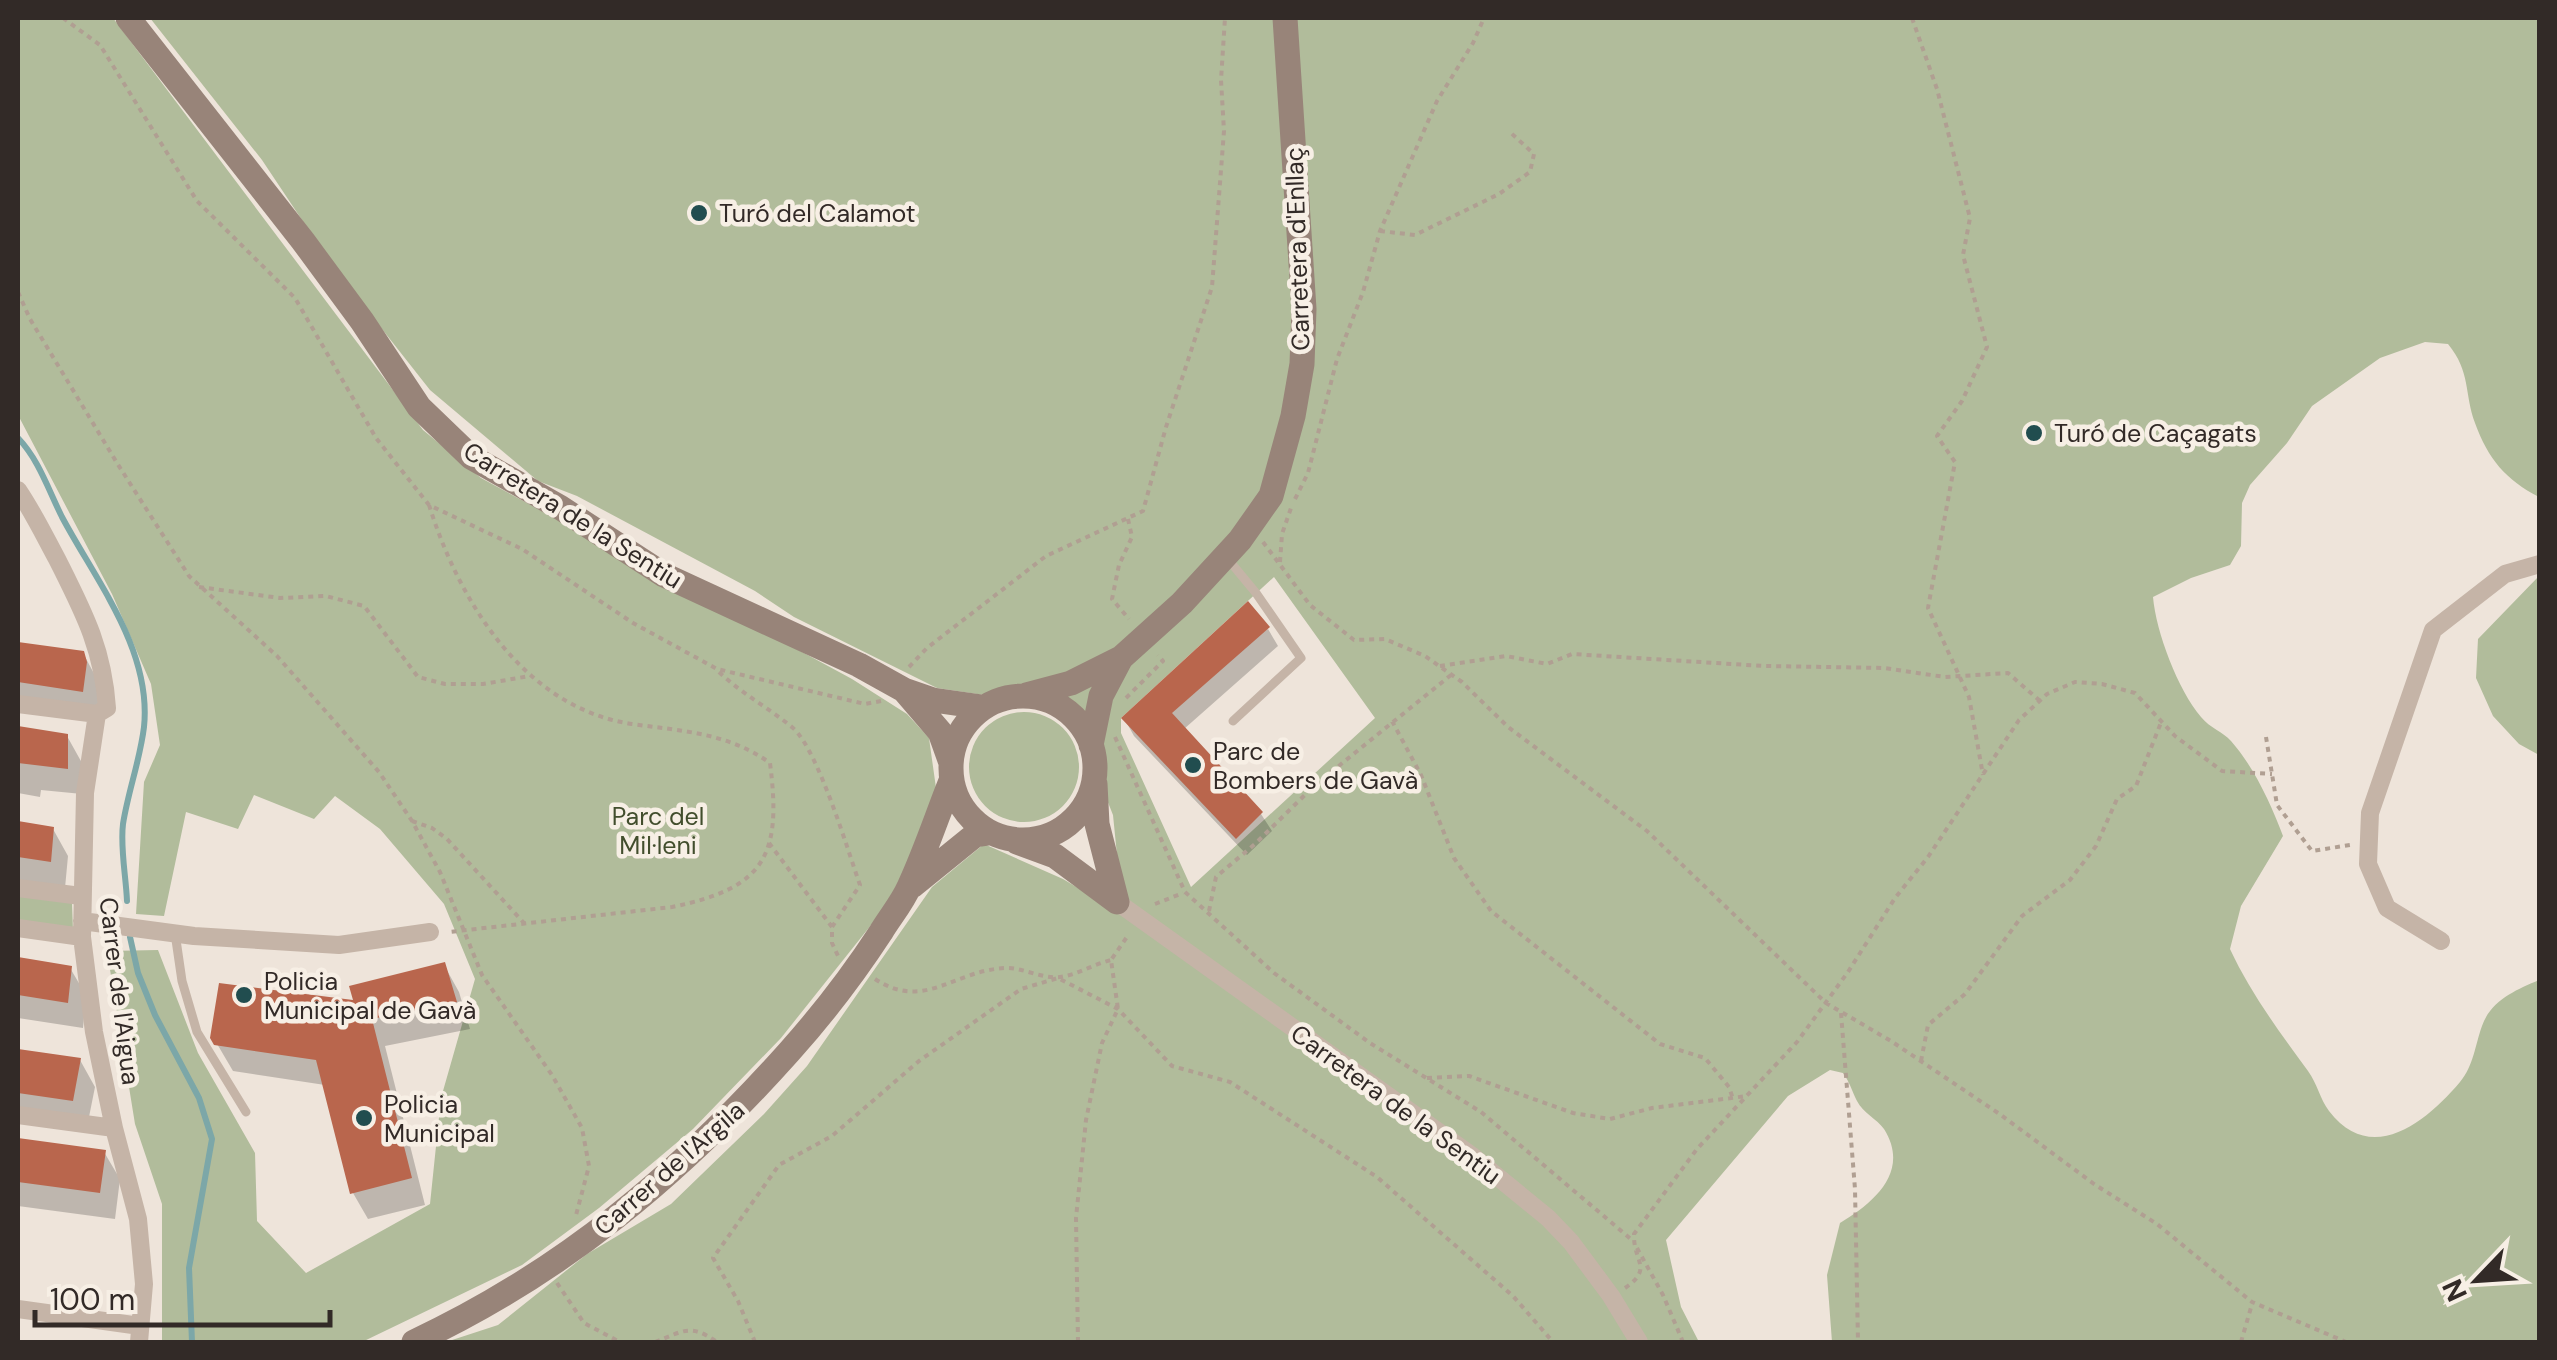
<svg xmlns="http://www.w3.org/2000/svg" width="2557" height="1360" font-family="'DM Sans',sans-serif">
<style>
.green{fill:#b1bc9b;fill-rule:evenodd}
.shadow{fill:#0003}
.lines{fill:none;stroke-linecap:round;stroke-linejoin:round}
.stream{stroke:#7ca7a8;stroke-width:6}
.building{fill:#b9664d}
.path{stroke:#b09f92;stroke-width:4;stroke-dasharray:5 5;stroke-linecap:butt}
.lane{stroke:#c5b4a7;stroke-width:9}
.street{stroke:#c5b4a7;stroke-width:18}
.secondary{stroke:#988479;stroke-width:25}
.poi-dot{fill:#214d4f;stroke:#f7efe5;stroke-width:4}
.labels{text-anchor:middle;stroke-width:9;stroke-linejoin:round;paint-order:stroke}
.poi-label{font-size:25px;fill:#322a27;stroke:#f7efe5;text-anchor:start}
.street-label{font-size:25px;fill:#322a27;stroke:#f7efe5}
.park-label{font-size:25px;fill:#424e2d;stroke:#f7efe5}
</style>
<rect width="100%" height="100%" fill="#eee4da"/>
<path class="green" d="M 18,18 L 113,18 L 423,430 L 481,478 L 852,679 L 907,714 L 929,738 L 936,788 L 924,837 L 883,910 L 781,1038 L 693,1129 L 599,1208 L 522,1265 L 362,1342 L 162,1342 L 162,1204 L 135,1124 L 107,951 L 158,950 L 198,1053 L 255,1153 L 257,1221 L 306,1273 L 430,1204 L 441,1098 L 475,979 L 444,904 L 380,829 L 335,796 L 314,819 L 254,795 L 238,829 L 186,812 L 164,916 L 136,914 L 144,782 L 160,745 L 151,684 L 112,594 L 18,415 Z
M 150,18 L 2539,18 L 2539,497 C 2506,480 2488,459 2475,423 C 2464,393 2471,372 2448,344 L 2425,342 L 2380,358 L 2312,406 L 2287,443 L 2250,485 L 2242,503 L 2241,546 L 2230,565 L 2191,578 L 2153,597 C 2156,632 2178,690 2201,717 C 2210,728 2223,732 2231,741 C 2254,767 2271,804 2283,836 L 2241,906 L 2230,949 C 2250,992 2280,1033 2308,1071 C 2317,1083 2320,1099 2329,1111 C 2372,1167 2427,1121 2460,1082 C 2474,1065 2475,1045 2482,1026 C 2491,1000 2516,990 2539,980 L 2539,1342 L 1832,1342 L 1827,1275 L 1840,1223 C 1873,1203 1911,1172 1884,1129 C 1877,1119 1863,1113 1857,1101 C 1852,1092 1850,1082 1843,1073 L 1830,1070 L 1788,1096 L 1666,1240 L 1681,1307 L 1699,1342 L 446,1342 L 498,1325 L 587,1254 L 671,1204 L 764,1114 L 807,1066 L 932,887 L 984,844 L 1063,879 L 1123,915 L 1113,815 L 1060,681 L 984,695 L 937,688 L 794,617 L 755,591 L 577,496 L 538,481 L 430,390 L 334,268 L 262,160 ZM 1274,577 L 1375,718 L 1191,887 L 1121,733 L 1121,718 Z
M 2539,576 L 2539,755 L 2519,744 L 2493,716 L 2476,678 L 2478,639 Z
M969 767a55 55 0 1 1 110 0a55 55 0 1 1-110 0Z
M 18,895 L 72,903 L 73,931 L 18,923 Z"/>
<path class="shadow" d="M 1268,629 L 1278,646 L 1184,729 L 1261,814 L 1272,831 L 1247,855 L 1134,736 L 1124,718 Z
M 18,644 L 83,653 L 98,681 L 98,718 L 18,705 Z
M 18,730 L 67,736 L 82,763 L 82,794 L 41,790 L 40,797 L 18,793 Z
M 18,823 L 53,829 L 68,856 L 65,888 L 18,880 Z
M 18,961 L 70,968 L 86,995 L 83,1028 L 18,1018 Z
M 444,965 L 459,992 L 470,1029 L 385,1046 L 425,1205 L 368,1219 L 353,1193 L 325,1085 L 233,1071 L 213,1037 L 356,1003 Z
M 18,1052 L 80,1060 L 95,1087 L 87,1127 L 18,1117 Z
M 18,1140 L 104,1152 L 120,1179 L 115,1219 L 18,1206 Z"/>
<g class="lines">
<path class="stream" d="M 18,438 C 39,460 48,489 62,517 C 96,581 152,650 144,727 C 140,760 128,792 123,824 C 120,848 126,876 127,901
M 130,937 L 138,973 L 155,1015 L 199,1098 L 212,1139 L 189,1268 L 192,1342"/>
</g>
<path class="building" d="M 1248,601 L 1270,627 L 1172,713 L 1263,812 L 1236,839 L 1121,718 Z
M 18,642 L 84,651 L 87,662 L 83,692 L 18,682 Z
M 18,726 L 68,734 L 68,769 L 18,763 Z
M 18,821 L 54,827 L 51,862 L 18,857 Z
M 18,957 L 72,966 L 68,1003 L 18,995 Z
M 445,962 L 457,1002 L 372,1019 L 412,1178 L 350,1194 L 316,1060 L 214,1045 L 210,1038 L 219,983 L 353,1000 L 349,986 Z
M 18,1049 L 81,1058 L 73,1101 L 18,1093 Z
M 18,1138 L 106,1150 L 100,1193 L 18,1182 Z"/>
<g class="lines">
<path class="path" d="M 63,18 L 100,45 L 197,201 L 295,298 L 376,438 L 429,505 L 522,549 L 633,623 L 717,669 L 865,704 L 881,701
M 1912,18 L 1937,89 L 1970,218 L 1963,255 L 1987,347 L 1962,401 L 1937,436 L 1955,462 L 1928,608 L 1969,697 L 1983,775
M 1380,231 L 1415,235 L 1499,194 L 1530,172 L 1534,154 L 1511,133
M 18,292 L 30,319 L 117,463 L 189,576 L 277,656 L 379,772 L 412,821 L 440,872 L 482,975 L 552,1075 L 582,1128 L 589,1166 L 575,1219
M 1295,499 L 1308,473 L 1337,359 L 1363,292 L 1380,231 L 1437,101 L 1473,43 L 1484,18
M 429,505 C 459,601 524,708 632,724 C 683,731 728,733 770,763 C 782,856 765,888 672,907 L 449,932
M 1128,519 L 1132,537 L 1119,565 L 1112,599 L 1129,619
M 1263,542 L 1310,605 L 1354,640 L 1385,639 L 1425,656 L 1462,682 L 1508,727 L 1647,831 L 1826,1003 L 1891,1041 L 2001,1115 L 2094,1184 L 2157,1224 L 2252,1302 L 2346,1342
M 1280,562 L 1282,534 L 1291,508
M 199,587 L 280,598 L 326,596 L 364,606 L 418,677 L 445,684 L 483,684 L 530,676
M 1440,666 L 1506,656 L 1547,664 L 1572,654 L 1764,666 L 1884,668 L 1945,677 L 2008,673 L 2040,701
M 909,667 L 927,648 L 1046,556 L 1143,511 L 1166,427 L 1212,287 L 1224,131 L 1221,80 L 1225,18
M 719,672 C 742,694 769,708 793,728 C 818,750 848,851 860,885 L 832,927
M 1126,698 L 1163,661 L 1158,655
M 1392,721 L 1421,775 L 1454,858 L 1491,911 L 1660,1044 L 1705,1058 L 1729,1087 L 1733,1099
M 1115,737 L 1185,892
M 2266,737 L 2277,805 L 2312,851 L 2350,845
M 412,821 L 432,828 L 447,839 L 524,923
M 769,843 L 832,927 L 832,943 L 838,956
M 1185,892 L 1274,973 L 1370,1043 L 1481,1112 L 1632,1240
M 1155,904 L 1183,893
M 1209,911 L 1216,877 L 1256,843 L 1314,786 L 1451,675
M 875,979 C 925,1012 955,969 1007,968 C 1024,968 1042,979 1060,977 C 1077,975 1094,964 1111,960
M 1841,1013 L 1855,1189 L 1858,1342
M 1921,1061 L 1928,1025 L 1965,994 L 2022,916 L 2070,880 L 2096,846 L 2117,799 L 2136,786 L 2162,720
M 1427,1078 L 1469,1076 L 1573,1113 L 1610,1119 L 1652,1108 L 1747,1096
M 1637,1248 L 1663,1295 L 1683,1342
M 557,1283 L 584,1323 L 620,1342
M 1625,1288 C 1654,1268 1633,1262 1634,1234 L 1697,1149 L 1797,1042 L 1848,972 L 1895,898 L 1928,857 L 2019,720 L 2047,694 L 2075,682 L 2102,684 L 2135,693 L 2175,736 L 2222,771 L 2272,774
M 655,1342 C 684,1331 690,1323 717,1342
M 755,1342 L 738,1301 L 713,1258 L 779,1165 L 832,1136 L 919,1061 L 1021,989 L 1058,978 L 1118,1009 L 1172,1066 L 1230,1082 L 1377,1177 L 1513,1296 L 1553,1342
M 1078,1342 L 1076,1218 L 1086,1120 L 1102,1043 L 1118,1009 L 1111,960 L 1129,934
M 2241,1342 L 2252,1304"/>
<path class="lane" d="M 1227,558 L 1256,593 L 1301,658 L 1233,721
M 175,933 L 182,981 L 197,1032 L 246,1112"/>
<path class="street" d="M 18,490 C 33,512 44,535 57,559 C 83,611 103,648 107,708 L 97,714 L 85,793 L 82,937 L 94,1032 L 114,1128 L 138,1219 L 144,1284 L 139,1342
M 18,704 L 97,714
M 18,888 L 81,896
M 1117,902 L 1471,1155 L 1548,1218 L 1571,1242 L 1611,1296 L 1639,1342
M 82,921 L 194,936 L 339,945 L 430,932
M 18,928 L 82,937
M 2441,941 L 2387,908 L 2368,864 L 2370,813 L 2433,630 L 2505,574 L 2540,564
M 18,1115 L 114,1128
M 18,1309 L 140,1326"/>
<path class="secondary" d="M 128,18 L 303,241 L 362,321 L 419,407 L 471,457 L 561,508 L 664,575 L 859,665 L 904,690 L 933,700 L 982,707
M 904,690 L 940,732 L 950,760
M 1026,695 L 1071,683 L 1121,658 L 1182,603 L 1240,540 L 1271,496 L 1293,416 L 1302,364 L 1304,309 L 1285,18
M951 768a72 72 0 1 1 144 0a72 72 0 1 1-144 0Z
M 1091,745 L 1101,696 L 1121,658
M 1095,784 L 1097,824 L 1117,902
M 1017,842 L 1055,856 L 1117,902
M 912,886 L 975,835 L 989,833
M 414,1342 C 563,1272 680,1174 789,1052 C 823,1014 853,975 881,932 C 890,917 902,903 909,887 C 925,853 937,816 951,781"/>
</g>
<g class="poi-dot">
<circle cx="699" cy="213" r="10"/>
<circle cx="2034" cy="433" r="10"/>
<circle cx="1193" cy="765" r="10"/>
<circle cx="244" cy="995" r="10"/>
<circle cx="364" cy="1118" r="10"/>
</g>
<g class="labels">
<g class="poi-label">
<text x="719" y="222">Turó del Calamot</text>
<text x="2054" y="442">Turó de Caçagats</text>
<text x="1213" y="760">Parc de<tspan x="1213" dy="29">Bombers de Gavà</tspan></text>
<text x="264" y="990">Policia<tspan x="264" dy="29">Municipal de Gavà</tspan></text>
<text x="384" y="1113">Policia<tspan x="384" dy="29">Municipal</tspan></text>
</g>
<g class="street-label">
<text transform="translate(1297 249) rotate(-92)" y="9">Carretera d'Enllaç</text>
<text transform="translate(573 515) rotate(32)" y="9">Carretera de la Sentiu</text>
<text transform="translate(120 991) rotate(83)" y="9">Carrer de l'Aigua</text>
<text transform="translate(1396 1104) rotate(36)" y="9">Carretera de la Sentiu</text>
<text transform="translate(669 1168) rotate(-41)" y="9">Carrer de l'Argila</text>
</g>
<g class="park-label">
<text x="658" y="825">Parc del<tspan x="658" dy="29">Mil·leni</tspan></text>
</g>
</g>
<rect width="2557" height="1360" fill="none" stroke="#322a27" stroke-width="40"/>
<g transform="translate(2477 1280) rotate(245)" stroke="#f7efe5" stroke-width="8" paint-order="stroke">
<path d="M0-8L18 38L0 25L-18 38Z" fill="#322a27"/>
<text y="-15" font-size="28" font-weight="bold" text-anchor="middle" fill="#322a27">N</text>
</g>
<path d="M35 1310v15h295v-15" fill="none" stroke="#322a27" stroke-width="5"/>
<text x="50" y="1310" font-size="30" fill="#322a27" stroke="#f7efe5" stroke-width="8" paint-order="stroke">100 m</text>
</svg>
